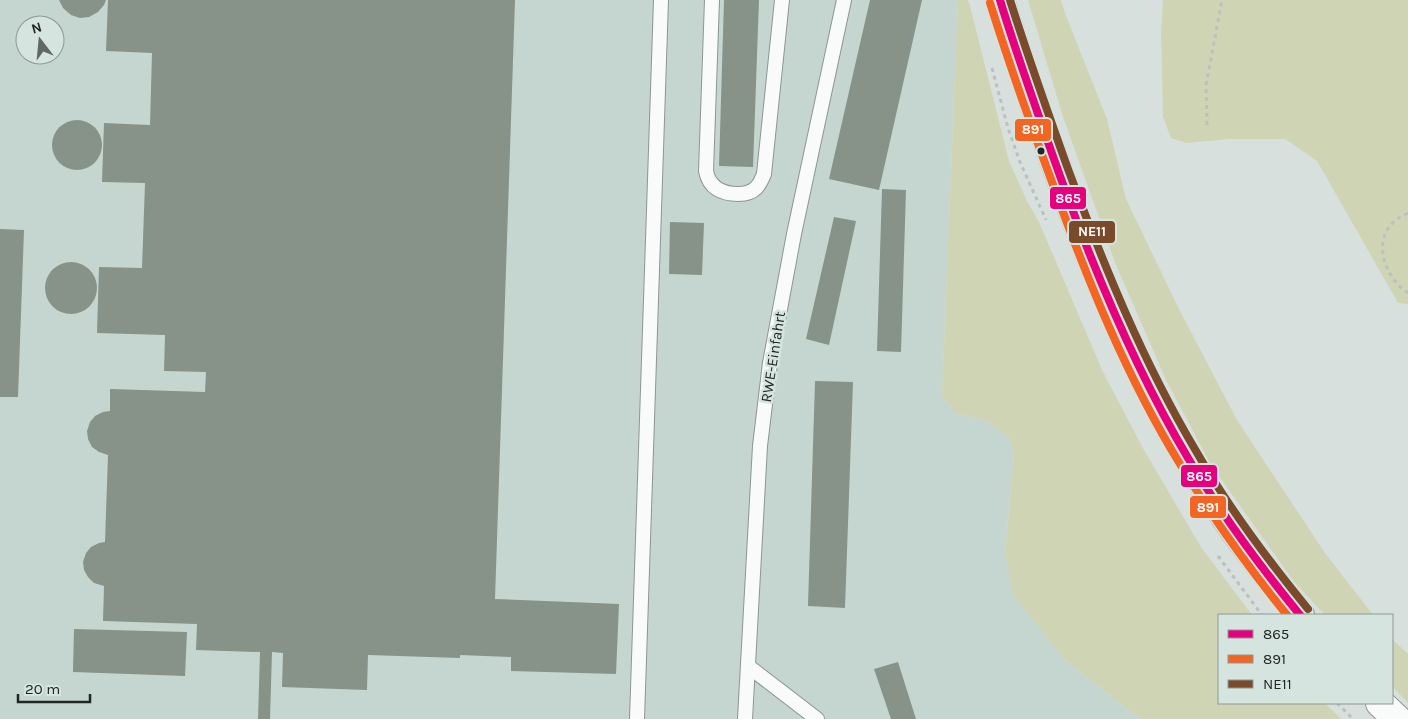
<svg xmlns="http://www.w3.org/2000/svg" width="1408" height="719" viewBox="0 0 1408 719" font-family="Karla,sans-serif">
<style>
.built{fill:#c5d6d0;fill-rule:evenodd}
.green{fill:#cfd5b4}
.building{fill:#879288}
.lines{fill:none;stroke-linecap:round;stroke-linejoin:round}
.lane-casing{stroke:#8e9593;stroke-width:16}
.secondary-casing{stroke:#8e9593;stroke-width:30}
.path{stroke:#bdc0c0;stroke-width:3;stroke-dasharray:4 4;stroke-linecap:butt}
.lane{stroke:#f9fafa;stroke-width:14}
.secondary{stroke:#f9fafa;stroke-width:28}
.bus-1-casing{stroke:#d5e4df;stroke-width:11}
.bus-2-casing{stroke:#d5e4df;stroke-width:11}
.bus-3-casing{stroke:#d5e4df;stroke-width:11}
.bus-1{stroke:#e5007d;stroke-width:8}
.bus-2{stroke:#f26522;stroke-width:8}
.bus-3{stroke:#7a4b2a;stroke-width:8}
.bus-dot{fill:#202624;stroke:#d5e4df;stroke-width:2}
.labels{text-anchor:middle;stroke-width:5;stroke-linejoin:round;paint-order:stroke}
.street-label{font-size:15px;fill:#202624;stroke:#d5e4df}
.line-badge{stroke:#d5e4df;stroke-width:2}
.badge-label{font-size:14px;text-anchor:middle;font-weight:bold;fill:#fff}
</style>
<rect width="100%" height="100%" fill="#d8e0de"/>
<path class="built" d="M 0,0 L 958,0 L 942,394 L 955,413 L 987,421 L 1009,437 L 1014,455 L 1005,554 L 1064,659 L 1140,719 L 0,719 ZM 25,25 L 55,25 L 55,55 L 25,55 Z"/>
<g class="green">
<polygon points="958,0 967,0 969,2 1009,161 1027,201 1039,222 1103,372 1144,450 1201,547 1252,615 1219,615 1219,703 1325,703 1341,719 1140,719 1064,659 1014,596 1005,554 1014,455 1009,437 987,421 955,413 942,394"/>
<polygon points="1028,0 1061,0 1065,13 1107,119 1126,199 1179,309 1237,420 1325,553 1373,615 1325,615 1295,583 1211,465 1166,380 1116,265 1063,117"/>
<polygon points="1163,0 1408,0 1408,304 1398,303 1317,161 1285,139 1229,139 1186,143 1171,138 1163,117 1161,32"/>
<polygon points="1392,639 1408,654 1408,703 1392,686"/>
</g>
<g class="building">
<polygon points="59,0 106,0 104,5 98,12 89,17 80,18 71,15 63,8"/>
<polygon points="108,0 515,0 495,599 619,604 616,674 511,671 511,657 460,655 460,658 368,655 367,690 282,687 283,653 272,652 270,719 258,719 260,652 196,650 197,624 103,621 104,586 94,583 88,577 84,570 83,562 86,553 91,547 99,543 105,542 108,455 99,452 92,447 88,439 87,431 90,422 95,416 103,412 110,411 110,389 205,392 206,372 164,371 165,335 97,333 99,267 142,268 145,183 102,182 104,123 150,125 152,53 106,51"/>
<polygon points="724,0 759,0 753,167 719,166"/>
<polygon points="870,0 922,0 879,190 829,179"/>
<circle cx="77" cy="145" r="25"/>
<polygon points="882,189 906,190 901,352 877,351"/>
<polygon points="834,217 856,221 829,345 806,339"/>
<polygon points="670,222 704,223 702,275 669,274"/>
<polygon points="0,229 24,230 18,397 0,397"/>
<circle cx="71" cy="288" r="26"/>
<polygon points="815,381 853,382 845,608 808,606"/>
<polygon points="74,629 187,632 185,676 73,672"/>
<polygon points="898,662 916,719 891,719 874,669"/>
</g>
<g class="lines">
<defs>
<g id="lane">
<path d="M 712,0 L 706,171 C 709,188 722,194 738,194 C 745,194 751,193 756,188 C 760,184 762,179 764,174 L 782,0"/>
<polyline points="748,666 817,719"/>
<polyline points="637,719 661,0"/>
<polyline points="745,719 760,446 770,363 794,234 844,0"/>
</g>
<g id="secondary">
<path d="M 1000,0 C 1017,56 1036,110 1056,165 C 1097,280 1145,394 1212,497 C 1238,538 1269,577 1300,615"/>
<polyline points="1380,703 1397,719"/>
</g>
</defs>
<use href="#lane" class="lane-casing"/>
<use href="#secondary" class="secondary-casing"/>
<g class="path">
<polyline points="992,68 1008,128 1020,162 1046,220"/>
<polyline points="1207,125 1206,85 1222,0"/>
<path d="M 1408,213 C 1399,217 1392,222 1387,230 C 1375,251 1389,281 1408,293"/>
<polyline points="1218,556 1262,615"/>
<polyline points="1337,703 1353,719"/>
</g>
<use href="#lane" class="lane"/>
<use href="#secondary" class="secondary"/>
<defs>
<path id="bus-1" d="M 1000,0 C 1018,59 1039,117 1060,176 C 1095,273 1135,369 1188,458 C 1221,514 1259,565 1300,615"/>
<path id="bus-2" d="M 990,3 C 1009,63 1030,123 1052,182 C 1087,279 1126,376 1180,464 C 1212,517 1248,567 1287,615"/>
<path id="bus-3" d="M 1010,0 C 1028,57 1048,113 1068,169 C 1104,266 1143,362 1196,451 C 1228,507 1267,559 1308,609"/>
</defs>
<use href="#bus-1" class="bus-1-casing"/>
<use href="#bus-2" class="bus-2-casing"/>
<use href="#bus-3" class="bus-3-casing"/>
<use href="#bus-1" class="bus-1"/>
<use href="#bus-2" class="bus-2"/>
<use href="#bus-3" class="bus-3"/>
</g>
<circle class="bus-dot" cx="1041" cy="151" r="4.5"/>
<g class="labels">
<g class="street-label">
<text transform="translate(773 357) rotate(-81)" y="5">RWE-Einfahrt</text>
</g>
</g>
<g class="line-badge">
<rect x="1014" y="118" width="38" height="24" rx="5" fill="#f26522"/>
<rect x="1049" y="186" width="38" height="24" rx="5" fill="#e5007d"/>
<rect x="1068" y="220" width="48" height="24" rx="5" fill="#7a4b2a"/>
<rect x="1180" y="464" width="38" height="24" rx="5" fill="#e5007d"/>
<rect x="1189" y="495" width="38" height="24" rx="5" fill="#f26522"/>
</g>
<g class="badge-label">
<text x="1033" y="134">891</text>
<text x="1068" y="203">865</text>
<text x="1092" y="236">NE11</text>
<text x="1199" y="481">865</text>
<text x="1208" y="512">891</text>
</g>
<rect x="1218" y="614" width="175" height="90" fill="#d5e4df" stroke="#8d9894"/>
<rect x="1228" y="630" width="25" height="8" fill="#e5007d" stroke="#8d9894"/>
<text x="1263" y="639" font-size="15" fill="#202624">865</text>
<rect x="1228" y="655" width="25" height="8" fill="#f26522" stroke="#8d9894"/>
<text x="1263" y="664" font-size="15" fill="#202624">891</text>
<rect x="1228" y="680" width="25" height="8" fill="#7a4b2a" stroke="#8d9894"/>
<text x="1263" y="689" font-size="15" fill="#202624">NE11</text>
<g transform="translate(40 40) rotate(344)"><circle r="24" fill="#d5e4df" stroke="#8d9894"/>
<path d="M0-4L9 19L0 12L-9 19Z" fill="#606765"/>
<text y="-8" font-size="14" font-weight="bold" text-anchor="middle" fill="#202624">N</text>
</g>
<path d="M18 694v8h72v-8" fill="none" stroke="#202624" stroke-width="2.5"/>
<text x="25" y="694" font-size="15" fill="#202624" stroke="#d5e4df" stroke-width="4" paint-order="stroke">20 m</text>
</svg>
